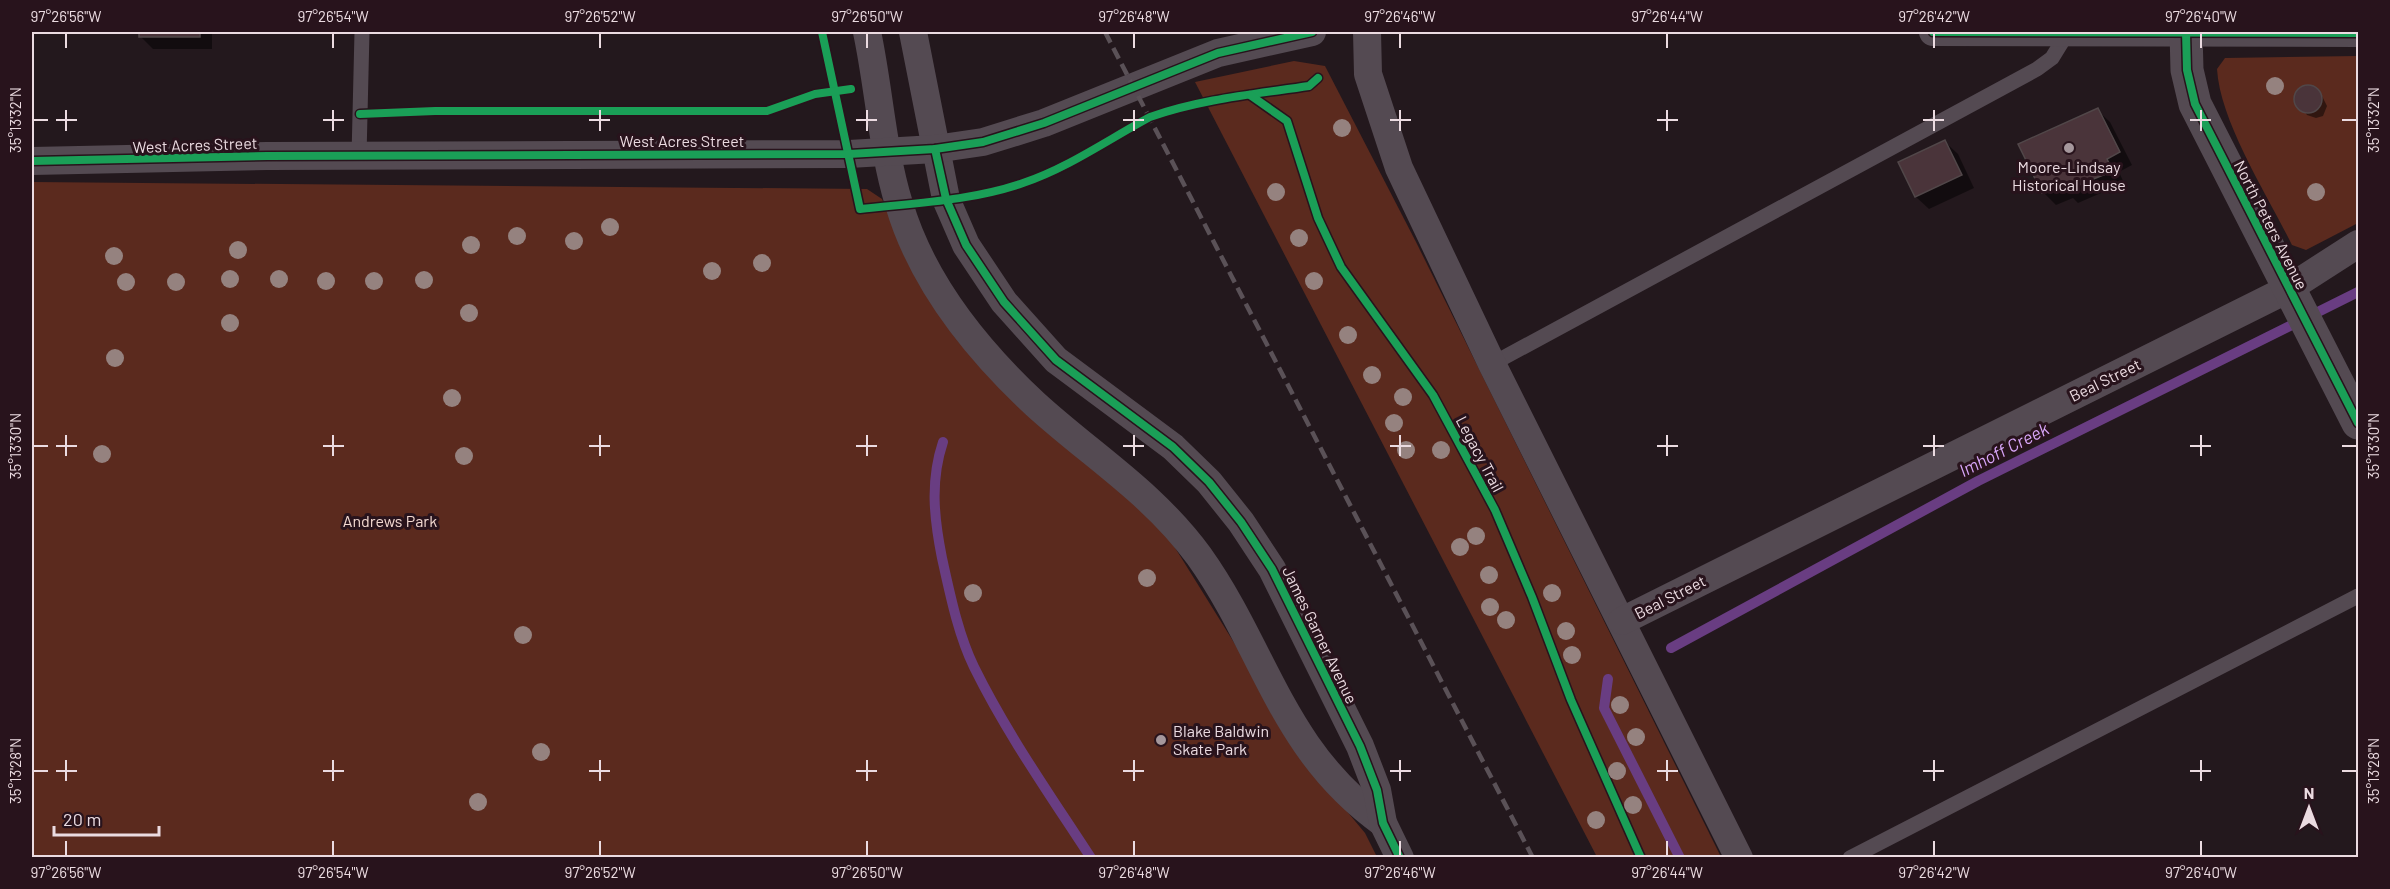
<svg xmlns="http://www.w3.org/2000/svg" width="2390" height="889" viewBox="0 0 2390 889" font-family="Barlow,sans-serif">
<style>
.park{fill:#5b2a1e}
.shadow{fill:#0007}
.lines{fill:none;stroke-linecap:round;stroke-linejoin:round}
.stream{stroke:#693d82;stroke-width:10}
.building{fill:#4a343a;stroke:#514749;stroke-width:1.5}
.service{stroke:#544a52;stroke-width:15}
.minor{stroke:#544a52;stroke-width:28}
.tertiary{stroke:#544a52;stroke-width:33}
.rail{stroke:#5a5157;stroke-width:4.5;stroke-dasharray:12 6;stroke-linecap:butt}
.cycleway-casing{stroke:#28131c;stroke-width:11}
.cycleway{stroke:#1a9f57;stroke-width:8}
.tree{fill:#95827f}
.ticks{fill:none;stroke:#ebdbe1;stroke-width:2}
.poi-dot{fill:#a5979c;stroke:#28131c;stroke-width:2}
.labels{text-anchor:middle;stroke-width:6;stroke-linejoin:round;paint-order:stroke}
.street-label{font-size:16px;fill:#ebdbe1;stroke:#28131c}
.poi-label{font-size:16px;fill:#ebdbe1;stroke:#28131c}
.park-label{font-size:16px;fill:#f2d8d0;stroke:#28131c}
.water-label{font-size:18px;font-style:italic;fill:#d8a6f9;stroke:#28131c}
.neatline{fill:none;stroke:#ebdbe1;stroke-width:2}
.ticks-label{font-size:15px;text-anchor:middle;fill:#ebdbe1}
</style>
<rect width="100%" height="100%" fill="#23181d"/>
<g class="park">
<path d="M 2358,56 L 2358,223 L 2306,250 L 2292,245 C 2268,196 2220,122 2217,69 L 2225,58 Z"/>
<polygon points="1294,61 1325,66 1416,242 1721,857 1597,857 1195,82"/>
<polygon points="32,182 867,189 882,199 904,249 1164,530 1315,773 1365,833 1377,857 32,858"/>
</g>
<g class="shadow">
<polygon points="140,32 212,32 212,49 153,49 140,36"/>
<polygon points="2309,87 2322,96 2327,106 2323,116 2316,118 2307,115 2296,99 2298,92"/>
<polygon points="2097,110 2110,122 2132,165 2119,172 2124,183 2078,203 2073,198 2056,205 2043,192"/>
<polygon points="1945,142 1958,154 1974,188 1929,209 1916,197 1900,163"/>
</g>
<g class="lines">
<g class="stream">
<path d="M 943,442 C 930,481 934,518 942,558 C 950,594 958,634 974,667 C 1007,734 1050,795 1091,858"/>
<polyline points="1671,648 1978,481 2358,292"/>
<polyline points="1608,679 1604,708 1680,858"/>
</g>
</g>
<g class="building">
<rect x="139" y="32" width="61" height="5"/>
<circle cx="2308" cy="99" r="14"/>
<polygon points="2098,108 2120,152 2107,159 2113,171 2064,191 2060,186 2042,193 2018,144"/>
<polygon points="1945,140 1962,175 1915,197 1898,162"/>
</g>
<g class="lines">
<g class="service">
<polyline points="359,156 362,32"/>
<polyline points="1492,364 2037,69 2052,58 2068,32"/>
<polyline points="1850,858 2358,596"/>
</g>
<g class="minor">
<path d="M 867,32 C 879,88 882,149 899,204 C 922,282 977,350 1035,404 C 1092,456 1152,492 1199,556 C 1266,650 1281,750 1383,823"/>
<polyline points="913,32 946,199 966,245 1004,302 1056,360 1173,447 1209,482 1241,522 1272,569 1360,746 1377,790 1383,823 1400,858"/>
<polyline points="1367,32 1368,74 1399,168 1492,364 1739,858"/>
<polyline points="1933,32 2358,33"/>
<polyline points="32,161 267,156 849,154 935,149 983,142 1044,123 1218,53 1312,32"/>
<polyline points="1622,621 2288,289 2358,244"/>
</g>
<polyline class="tertiary" points="2186,32 2187,70 2195,104 2358,423"/>
<polyline class="rail" points="1105,32 1533,858"/>
<defs>
<g id="cycleway">
<path d="M 822,32 L 860,209 C 914,203 971,201 1023,183 C 1068,168 1109,139 1150,117 C 1201,99 1256,94 1309,86 L 1318,78"/>
<polyline points="1933,32 2358,33"/>
<polyline points="2186,32 2187,70 2195,104 2358,423"/>
<polyline points="1250,95 1287,121 1318,218 1341,267 1433,395 1495,510 1532,597 1571,700 1641,858"/>
<polyline points="360,114 435,111 767,111 815,94 851,89"/>
<polyline points="935,149 946,199 966,245 1004,302 1056,360 1173,447 1209,482 1241,522 1272,569 1360,746 1377,790 1383,823 1400,858"/>
<polyline points="32,161 267,156 849,154 935,149 983,142 1044,123 1218,53 1312,32"/>
</g>
</defs>
<use href="#cycleway" class="cycleway-casing"/>
<use href="#cycleway" class="cycleway"/>
</g>
<g class="tree">
<circle cx="2275" cy="86" r="9"/>
<circle cx="1342" cy="128" r="9"/>
<circle cx="1276" cy="192" r="9"/>
<circle cx="2316" cy="192" r="9"/>
<circle cx="610" cy="227" r="9"/>
<circle cx="517" cy="236" r="9"/>
<circle cx="1299" cy="238" r="9"/>
<circle cx="574" cy="241" r="9"/>
<circle cx="471" cy="245" r="9"/>
<circle cx="238" cy="250" r="9"/>
<circle cx="114" cy="256" r="9"/>
<circle cx="762" cy="263" r="9"/>
<circle cx="712" cy="271" r="9"/>
<circle cx="230" cy="279" r="9"/>
<circle cx="279" cy="279" r="9"/>
<circle cx="424" cy="280" r="9"/>
<circle cx="326" cy="281" r="9"/>
<circle cx="374" cy="281" r="9"/>
<circle cx="1314" cy="281" r="9"/>
<circle cx="126" cy="282" r="9"/>
<circle cx="176" cy="282" r="9"/>
<circle cx="469" cy="313" r="9"/>
<circle cx="230" cy="323" r="9"/>
<circle cx="1348" cy="335" r="9"/>
<circle cx="115" cy="358" r="9"/>
<circle cx="1372" cy="375" r="9"/>
<circle cx="1403" cy="397" r="9"/>
<circle cx="452" cy="398" r="9"/>
<circle cx="1394" cy="423" r="9"/>
<circle cx="1406" cy="450" r="9"/>
<circle cx="1441" cy="450" r="9"/>
<circle cx="102" cy="454" r="9"/>
<circle cx="464" cy="456" r="9"/>
<circle cx="1476" cy="536" r="9"/>
<circle cx="1460" cy="547" r="9"/>
<circle cx="1489" cy="575" r="9"/>
<circle cx="1147" cy="578" r="9"/>
<circle cx="973" cy="593" r="9"/>
<circle cx="1552" cy="593" r="9"/>
<circle cx="1490" cy="607" r="9"/>
<circle cx="1506" cy="620" r="9"/>
<circle cx="1566" cy="631" r="9"/>
<circle cx="523" cy="635" r="9"/>
<circle cx="1572" cy="655" r="9"/>
<circle cx="1620" cy="705" r="9"/>
<circle cx="1636" cy="737" r="9"/>
<circle cx="541" cy="752" r="9"/>
<circle cx="1617" cy="771" r="9"/>
<circle cx="478" cy="802" r="9"/>
<circle cx="1633" cy="805" r="9"/>
<circle cx="1596" cy="820" r="9"/>
</g>
<path class="ticks" d="M 66,33 L 66,48M 333,33 L 333,48M 600,33 L 600,48M 867,33 L 867,48M 1134,33 L 1134,48M 1400,33 L 1400,48M 1667,33 L 1667,48M 1934,33 L 1934,48M 2201,33 L 2201,48M 66,110 L 66,131M 333,110 L 333,131M 600,110 L 600,131M 867,110 L 867,131M 1134,110 L 1134,131M 1400,110 L 1400,131M 1667,110 L 1667,131M 1934,110 L 1934,131M 2201,110 L 2201,131M 33,120 L 48,120M 56,120 L 77,120M 323,120 L 344,120M 589,120 L 610,120M 856,120 L 877,120M 1123,120 L 1144,120M 1390,120 L 1411,120M 1657,120 L 1678,120M 1923,120 L 1944,120M 2190,120 L 2211,120M 2342,120 L 2357,120M 66,435 L 66,456M 333,435 L 333,456M 600,435 L 600,456M 867,435 L 867,456M 1134,435 L 1134,456M 1400,435 L 1400,456M 1667,435 L 1667,456M 1934,435 L 1934,456M 2201,435 L 2201,456M 33,446 L 48,446M 56,446 L 77,446M 323,446 L 344,446M 589,446 L 610,446M 856,446 L 877,446M 1123,446 L 1144,446M 1390,446 L 1411,446M 1657,446 L 1678,446M 1923,446 L 1944,446M 2190,446 L 2211,446M 2342,446 L 2357,446M 66,760 L 66,781M 333,760 L 333,781M 600,760 L 600,781M 867,760 L 867,781M 1134,760 L 1134,781M 1400,760 L 1400,781M 1667,760 L 1667,781M 1934,760 L 1934,781M 2201,760 L 2201,781M 33,771 L 48,771M 56,771 L 77,771M 323,771 L 344,771M 589,771 L 610,771M 856,771 L 877,771M 1123,771 L 1144,771M 1390,771 L 1411,771M 1657,771 L 1678,771M 1923,771 L 1944,771M 2190,771 L 2211,771M 2342,771 L 2357,771M 66,841 L 66,856M 333,841 L 333,856M 600,841 L 600,856M 867,841 L 867,856M 1134,841 L 1134,856M 1400,841 L 1400,856M 1667,841 L 1667,856M 1934,841 L 1934,856M 2201,841 L 2201,856"/>
<g class="poi-dot">
<circle cx="2069" cy="148" r="6"/>
<circle cx="1161" cy="740" r="6"/>
</g>
<g class="labels">
<g class="street-label">
<text x="682" y="147">West Acres Street</text>
<text transform="translate(195 145) rotate(-2)" y="6">West Acres Street</text>
<text transform="translate(2271 225) rotate(63)" y="6">North Peters Avenue</text>
<text transform="translate(2105 380) rotate(-26)" y="6">Beal Street</text>
<text transform="translate(1480 454) rotate(62)" y="6">Legacy Trail</text>
<text transform="translate(1670 597) rotate(-27)" y="6">Beal Street</text>
<text transform="translate(1320 635) rotate(64)" y="6">James Garner Avenue</text>
</g>
<g class="poi-label">
<text x="2069" y="173">Moore-Lindsay<tspan x="2069" dy="18">Historical House</tspan></text>
<text x="1173" y="737" text-anchor="start">Blake Baldwin<tspan x="1173" dy="18">Skate Park</tspan></text>
</g>
<g class="park-label">
<text x="390" y="527">Andrews Park</text>
</g>
<g class="water-label">
<text transform="translate(2004 450) rotate(-27)" y="6">Imhoff Creek</text>
</g>
</g>
<rect width="2390" height="889" fill="none" stroke="#28131c" stroke-width="66"/>
<g transform="translate(2309 808)" stroke="#28131c" stroke-width="4.5" paint-order="stroke">
<path d="M0-4.5L10 22L0 15L-10 22Z" fill="#ebdbe1"/>
<text y="-9" font-size="16" font-weight="bold" text-anchor="middle" fill="#ebdbe1">N</text>
</g>
<path d="M54 826v9h105v-9" fill="none" stroke="#ebdbe1" stroke-width="3"/>
<text x="63" y="826" font-size="18" fill="#ebdbe1" stroke="#28131c" stroke-width="4.5" paint-order="stroke">20 m</text>
<rect x="33" y="33" width="2324" height="823" class="neatline"/>
<g class="ticks-label">
<text x="66" y="22">97°26'56"W</text>
<text x="333" y="22">97°26'54"W</text>
<text x="600" y="22">97°26'52"W</text>
<text x="867" y="22">97°26'50"W</text>
<text x="1134" y="22">97°26'48"W</text>
<text x="1400" y="22">97°26'46"W</text>
<text x="1667" y="22">97°26'44"W</text>
<text x="1934" y="22">97°26'42"W</text>
<text x="2201" y="22">97°26'40"W</text>
<text transform="translate(16 120) rotate(-90)" y="5">35°13'32"N</text>
<text transform="translate(2374 120) rotate(-90)" y="5">35°13'32"N</text>
<text transform="translate(16 446) rotate(-90)" y="5">35°13'30"N</text>
<text transform="translate(2374 446) rotate(-90)" y="5">35°13'30"N</text>
<text transform="translate(16 771) rotate(-90)" y="5">35°13'28"N</text>
<text transform="translate(2374 771) rotate(-90)" y="5">35°13'28"N</text>
<text x="66" y="878">97°26'56"W</text>
<text x="333" y="878">97°26'54"W</text>
<text x="600" y="878">97°26'52"W</text>
<text x="867" y="878">97°26'50"W</text>
<text x="1134" y="878">97°26'48"W</text>
<text x="1400" y="878">97°26'46"W</text>
<text x="1667" y="878">97°26'44"W</text>
<text x="1934" y="878">97°26'42"W</text>
<text x="2201" y="878">97°26'40"W</text>
</g>
</svg>
